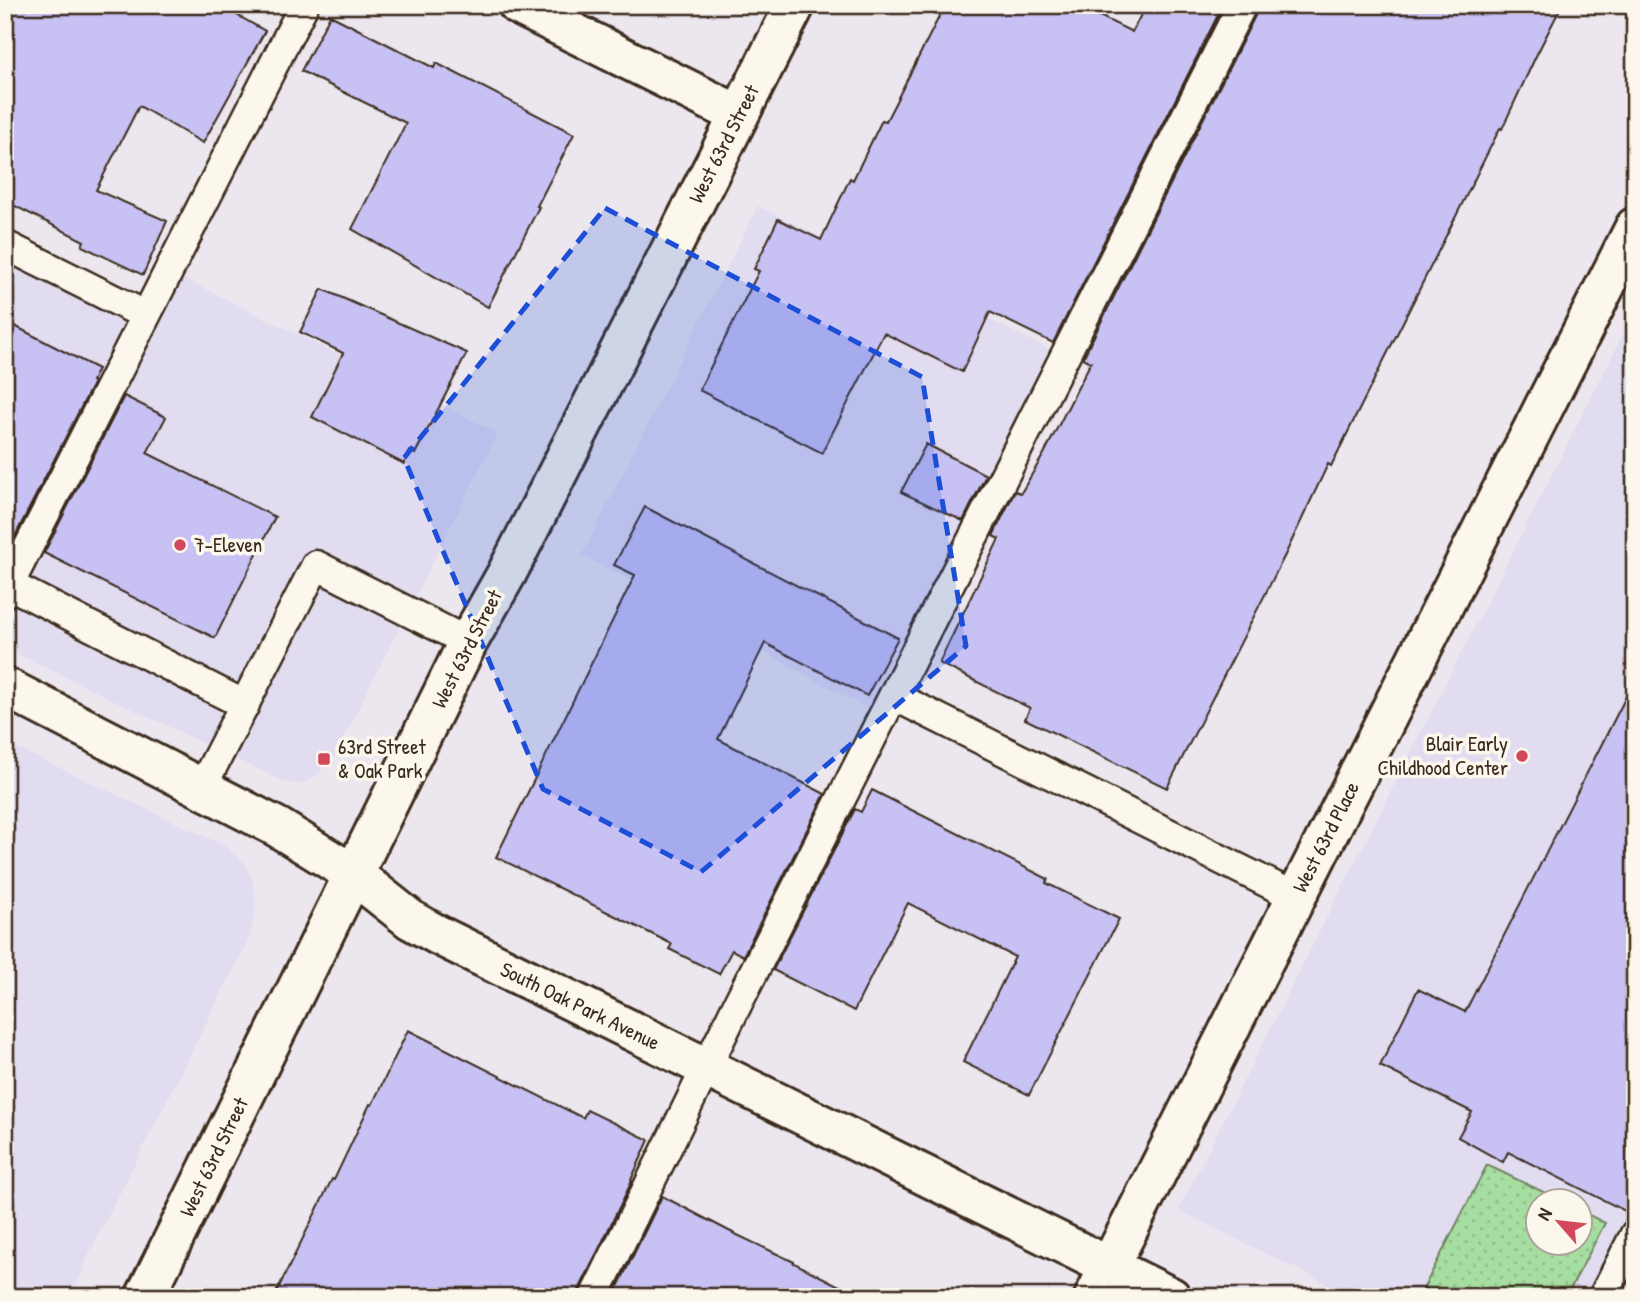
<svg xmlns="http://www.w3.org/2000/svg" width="1640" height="1302" viewBox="0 0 1640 1302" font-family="'Patrick Hand',sans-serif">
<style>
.built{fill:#e1dcf0;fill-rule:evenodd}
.park{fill:url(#park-dots);stroke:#708460;stroke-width:2}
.building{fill:#c8c2f4;stroke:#3b2a1e;stroke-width:2}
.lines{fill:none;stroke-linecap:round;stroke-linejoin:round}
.lane-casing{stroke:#3b2a1e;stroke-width:33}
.street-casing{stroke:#3b2a1e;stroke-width:44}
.secondary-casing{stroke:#3b2a1e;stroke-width:44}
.lane{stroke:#fbf7ec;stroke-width:28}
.street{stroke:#fbf7ec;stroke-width:38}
.secondary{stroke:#fbf7ec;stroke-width:38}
.marked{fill:#1d4ed8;fill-opacity:0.2;stroke:#1d4ed8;stroke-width:5;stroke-dasharray:14 9;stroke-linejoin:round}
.poi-dot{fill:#d1495b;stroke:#fbf7ec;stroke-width:2.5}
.labels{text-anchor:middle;stroke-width:7;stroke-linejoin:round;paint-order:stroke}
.street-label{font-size:21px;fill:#3b2a1e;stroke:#fbf7ec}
.poi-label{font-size:21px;fill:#3b2a1e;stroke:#fbf7ec;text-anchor:start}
</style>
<defs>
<pattern id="park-dots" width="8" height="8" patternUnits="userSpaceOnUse" patternTransform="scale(1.75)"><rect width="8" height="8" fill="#a6dda1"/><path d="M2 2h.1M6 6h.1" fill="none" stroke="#90be8a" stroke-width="1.8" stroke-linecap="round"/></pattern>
</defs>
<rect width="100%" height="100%" fill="#ece7ee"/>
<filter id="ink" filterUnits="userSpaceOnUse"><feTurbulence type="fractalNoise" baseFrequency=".0143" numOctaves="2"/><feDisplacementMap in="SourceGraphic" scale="14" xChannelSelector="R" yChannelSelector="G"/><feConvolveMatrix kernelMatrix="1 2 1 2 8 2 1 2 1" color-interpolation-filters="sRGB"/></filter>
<g filter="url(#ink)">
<g class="built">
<polygon points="758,206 1057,353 875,712 582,555"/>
<polygon points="5,250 150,322 175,274 498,433 335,755 315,777 301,784 284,782 5,648"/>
<path d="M 1635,311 L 1635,1201 L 1587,1297 L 1353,1297 L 1178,1210 ZM 1538,1200 L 1580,1200 L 1580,1242 L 1538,1242 Z"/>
<polygon points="5,742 225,846 244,862 253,882 256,905 250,937 91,1250 72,1297 5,1297"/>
</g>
<polygon class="park" points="1487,1165 1560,1200 1538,1200 1538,1242 1580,1242 1581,1211 1605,1223 1566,1297 1419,1297"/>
<g class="building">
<polygon points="5,5 219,5 265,31 203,143 139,106 96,190 167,221 143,275 82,246 84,241 5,201"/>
<polygon points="945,5 1077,5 1132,32 1146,5 1223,5 1053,343 990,312 962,372 884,333 822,453 699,390 759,271 754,269 778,219 821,240 850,178 853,180 882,120 886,121"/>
<polygon points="1258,5 1562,5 1536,56 1502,129 1500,128 1331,466 1328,464 1286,553 1167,788 1025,719 1030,708 939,663 999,539 993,536 1015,491 1021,493 1045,452 1091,362 1083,358 1257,12"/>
<polygon points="330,15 434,68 436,63 574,134 537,206 539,207 488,307 352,229 406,123 301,71"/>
<polygon points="322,289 467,353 415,454 410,451 404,464 312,417 343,353 300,332"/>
<polygon points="5,321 98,369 92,381 94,382 14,538 5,533"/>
<polygon points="124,396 166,417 147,453 275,517 215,638 44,553"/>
<polygon points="926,444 986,475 963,521 901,492"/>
<polygon points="645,507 898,638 867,696 765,643 718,739 825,794 743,956 732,950 719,974 669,949 672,944 496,857 635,575 614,565"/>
<polygon points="1635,679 1635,1216 1508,1152 1503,1162 1458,1137 1472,1112 1380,1066 1418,989 1465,1012"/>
<polygon points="872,790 1048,879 1046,883 1119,919 1029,1095 963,1062 1015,957 908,903 854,1011 773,970 855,809 861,812"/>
<polygon points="408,1030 583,1118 587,1110 649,1140 631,1180 632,1181 579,1290 578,1297 274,1297 332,1179 334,1180 370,1104 372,1105"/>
<polygon points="662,1196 729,1231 794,1262 794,1263 861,1297 613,1297"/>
</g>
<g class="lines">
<defs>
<g id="lane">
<polyline points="5,245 145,315"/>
<polyline points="10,585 245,705"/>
<polyline points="5,593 304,5"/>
<polyline points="894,696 1296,897"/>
<polyline points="202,787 316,565 468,642"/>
<polyline points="594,1297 737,1005 1242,5"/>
<polyline points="1603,1297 1635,1234"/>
</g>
<g id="street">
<polyline points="518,5 739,115"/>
<polyline points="5,687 277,827 353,874 411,920 438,935 1171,1297"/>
<polyline points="1094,1297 1635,227"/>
</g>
<polyline id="secondary" points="145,1297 468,642 507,573 795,5"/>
</defs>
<use href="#lane" class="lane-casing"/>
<use href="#street" class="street-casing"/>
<use href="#secondary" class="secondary-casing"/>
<use href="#lane" class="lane"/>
<use href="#street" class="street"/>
<use href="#secondary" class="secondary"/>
</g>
</g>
<path class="marked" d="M 605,208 L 922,377 L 966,646 L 701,872 L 543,789 L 404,458 Z"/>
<g class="poi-dot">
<circle cx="180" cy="545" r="7"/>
<circle cx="1522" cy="756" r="7"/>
<rect x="317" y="752" width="14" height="14" rx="3.5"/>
</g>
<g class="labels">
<g class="street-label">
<text transform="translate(724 144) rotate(-63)" y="7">West 63rd Street</text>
<text transform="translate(467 649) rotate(-63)" y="7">West 63rd Street</text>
<text transform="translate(1326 837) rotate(-63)" y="7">West 63rd Place</text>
<text transform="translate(580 1006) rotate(26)" y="7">South Oak Park Avenue</text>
<text transform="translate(214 1157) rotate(-64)" y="7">West 63rd Street</text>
</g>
<g class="poi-label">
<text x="194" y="552">7-Eleven</text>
<text x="1508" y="751" text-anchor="end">Blair Early<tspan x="1508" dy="24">Childhood Center</tspan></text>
<text x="338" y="754">63rd Street<tspan x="338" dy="24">&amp; Oak Park</tspan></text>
</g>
</g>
<rect width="1640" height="1302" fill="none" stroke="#fbf7ec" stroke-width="28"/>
<rect x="14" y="14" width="1612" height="1274" fill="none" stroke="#3b2a1e" stroke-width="2.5" filter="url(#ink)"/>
<g transform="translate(1559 1222) rotate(298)"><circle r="33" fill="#fbf7ec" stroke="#aea59a" stroke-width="2"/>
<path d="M0-5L12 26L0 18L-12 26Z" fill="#d1495b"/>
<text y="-10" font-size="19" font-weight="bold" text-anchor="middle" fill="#3b2a1e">N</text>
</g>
</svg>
